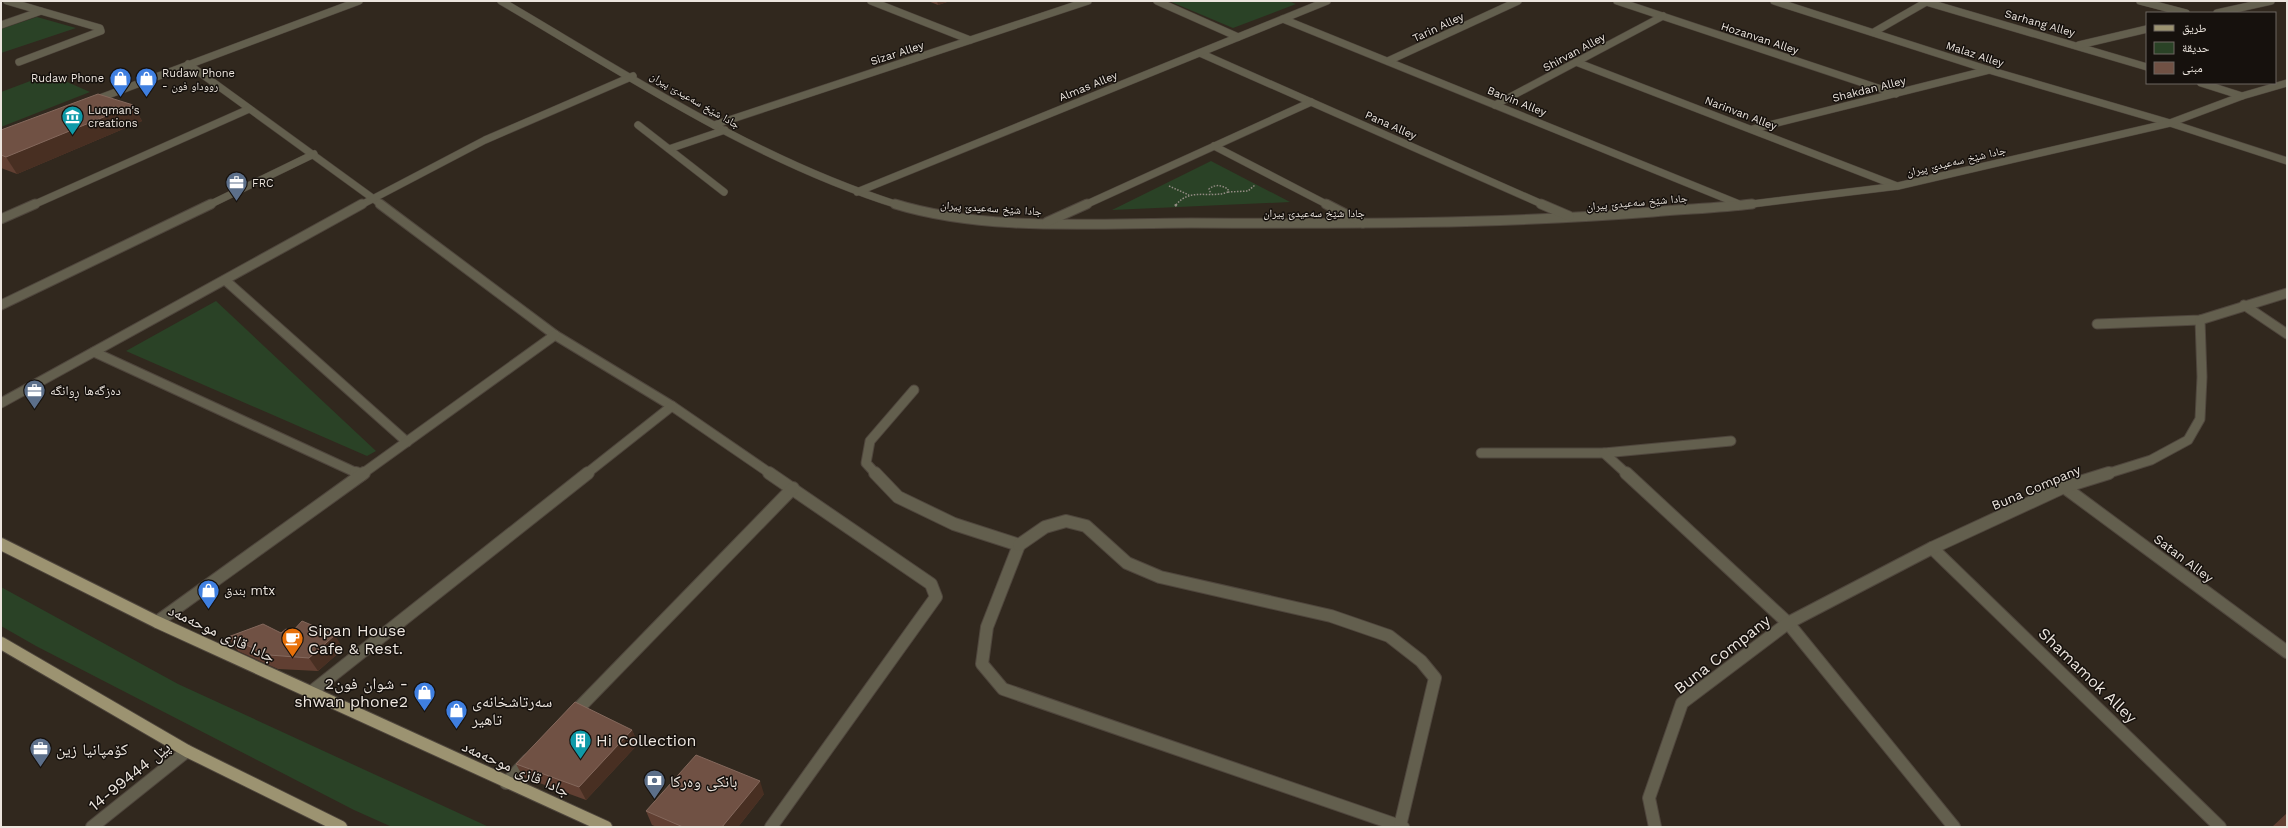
<svg xmlns="http://www.w3.org/2000/svg" width="2288" height="828" viewBox="0 0 2288 828" font-family="'Work Sans','Noto Naskh Arabic',sans-serif">
<style>
.green{fill:#2a4226}
.lines{fill:none;stroke-linecap:round;stroke-linejoin:round}
.minor-far2-casing{stroke:#4f463d;stroke-width:8}
.minor-far1-casing{stroke:#4f463d;stroke-width:11}
.minor-casing{stroke:#4f463d;stroke-width:14}
.major-casing{stroke:#4f463d;stroke-width:14}
.path-far1{stroke:#938b83;stroke-width:1.5;stroke-dasharray:1.5 1.5;stroke-linecap:butt}
.path{stroke:#938b83;stroke-width:2.5;stroke-dasharray:2 2;stroke-linecap:butt}
.minor-far2{stroke:#635f4e;stroke-width:7}
.minor-far1{stroke:#635f4e;stroke-width:9}
.minor{stroke:#635f4e;stroke-width:12}
.major{stroke:#9c9371;stroke-width:12}
.wall{fill:#613f32}
.shaded-wall{fill:#482f22}
.building{fill:#705144;stroke:#84685c}
.labels{text-anchor:middle;stroke-width:3;stroke-linejoin:round;paint-order:stroke}
.far-street-label{font-size:11px;fill:#ece5de;stroke:#16110d}
.far-poi-label{font-size:11px;fill:#ece5de;stroke:#16110d;text-anchor:start}
.poi-label{font-size:13px;fill:#ece5de;stroke:#16110d;text-anchor:start}
.street-label{font-size:13px;fill:#ece5de;stroke:#16110d}
.near-poi-label{font-size:16px;fill:#ece5de;stroke:#16110d;text-anchor:start}
.near-street-label{font-size:16px;fill:#ece5de;stroke:#16110d}
</style>
<rect width="100%" height="100%" fill="#31281e"/>
<g class="green">
<polygon points="1169,1 1288,1 1296,4 1233,28"/>
<polygon points="37,17 76,28 1,53 1,29"/>
<polygon points="49,74 90,92 1,127 1,92"/>
<polygon points="1211,161 1290,202 1112,210"/>
<polygon points="216,301 376,451 367,456 126,351"/>
<polygon points="1,587 178,684 489,827 392,827 354,810 36,646 1,626"/>
</g>
<g class="lines">
<defs>
<g id="minor-far2">
<path d="M 501,1 C 629,76 755,160 898,205"/>
<polyline points="871,1 970,40"/>
<polyline points="1157,1 1238,37"/>
<polyline points="1617,1 1896,94"/>
<polyline points="1774,1 1989,70 2170,123 2287,161"/>
<polyline points="2140,1 2186,13"/>
<polyline points="1926,2 2147,67"/>
<polyline points="2217,13 2271,1"/>
<polyline points="1283,19 1739,204"/>
<polyline points="1,25 41,11 7,1"/>
<polyline points="1874,32 1928,1"/>
<polyline points="2079,45 2147,29"/>
<polyline points="1200,53 1544,205"/>
<polyline points="1388,61 1518,1"/>
<polyline points="19,62 101,31 100,28 41,11"/>
<polyline points="1576,62 1897,186"/>
<polyline points="188,64 382,205"/>
<polyline points="2201,83 2242,96"/>
<polyline points="92,101 359,1"/>
<polyline points="1495,105 1663,16"/>
<polyline points="638,125 724,192"/>
<polyline points="714,125 1088,1"/>
<polyline points="1753,129 1989,70"/>
<polyline points="1214,146 1328,205"/>
<polyline points="669,149 725,130"/>
<polyline points="857,192 1327,1"/>
<polyline points="33,205 249,109"/>
<polyline points="209,205 314,154"/>
<polyline points="361,205 485,140 633,76"/>
<polyline points="1085,205 1311,102"/>
<polyline points="1744,205 1898,186 2170,123 2242,96 2287,83"/>
</g>
<g id="minor-far1">
<polyline points="380,204 555,335 672,406 771,474"/>
<path d="M 895,204 C 986,232 1096,223 1191,223 C 1345,224 1499,224 1653,212 C 1686,209 1719,208 1752,204"/>
<polyline points="1326,204 1363,223"/>
<polyline points="1541,204 1569,216"/>
<polyline points="1,219 35,204"/>
<polyline points="1047,222 1087,204"/>
<polyline points="225,280 407,442"/>
<polyline points="1,305 211,204"/>
<polyline points="2244,305 2287,334"/>
<polyline points="2097,324 2200,320 2287,293"/>
<polyline points="94,352 359,474"/>
<polyline points="1,403 362,204"/>
<polyline points="1481,453 1604,453 1731,441"/>
<polyline points="1604,453 1627,474"/>
<polyline points="362,474 555,335"/>
<polyline points="586,474 672,406"/>
<polyline points="876,474 866,463 870,441 914,390"/>
<polyline points="2106,474 2151,460 2188,440 2200,419 2202,377 2200,320"/>
</g>
<g id="minor">
<polyline points="356,473 361,475"/>
<polyline points="769,473 931,584 936,597 771,827"/>
<polyline points="875,473 898,497 954,524 1019,545 987,627 982,664 1003,689 1403,827"/>
<polyline points="1626,473 1788,623 1954,827"/>
<polyline points="2064,487 2287,652"/>
<polyline points="1019,545 1045,527 1066,521 1086,526 1127,563 1160,577 1331,616 1389,636 1421,661 1435,678 1400,826"/>
<polyline points="1932,548 2220,827"/>
<polyline points="157,622 364,473"/>
<polyline points="310,693 588,473"/>
<polyline points="573,714 793,488"/>
<polyline points="506,783 528,760"/>
<polyline points="92,827 187,751"/>
<polyline points="1655,827 1649,798 1682,703 1788,623 1932,548 2064,487 2109,473"/>
</g>
<g id="major">
<polyline points="1,544 157,622 606,827"/>
<polyline points="1,643 187,751 341,827"/>
</g>
</defs>
<use href="#minor-far2" class="minor-far2-casing"/>
<use href="#minor-far1" class="minor-far1-casing"/>
<use href="#minor" class="minor-casing"/>
<use href="#major" class="major-casing"/>
<g class="path-far1">
<polyline points="1169,186 1189,195"/>
<polyline points="1228,192 1248,191 1255,185"/>
<path d="M 1176,205 C 1190,187 1210,199 1228,192 L 1228,189 C 1221,185 1215,184 1209,189 L 1211,194"/>
</g>
<polyline class="path" points="1175,206 1177,204"/>
<use href="#minor-far2" class="minor-far2"/>
<use href="#minor-far1" class="minor-far1"/>
<use href="#minor" class="minor"/>
<use href="#major" class="major"/>
</g>
<g class="wall">
<polygon points="928,1 950,1 938,5"/>
<polygon points="133,105 142,121 17,174 1,168 1,130"/>
<polygon points="292,632 343,649 318,671 278,669 238,651 228,637"/>
<polygon points="632,730 638,744 586,800 523,777 516,764"/>
<polygon points="764,794 738,827 657,827 652,825 646,811"/>
<polygon points="2287,813 2287,827 2272,827"/>
</g>
<g class="shaded-wall">
<polygon points="937,1 950,1 938,5"/>
<polygon points="133,105 142,121 17,174 6,157"/>
<polygon points="335,635 343,649 318,671 309,658"/>
<polygon points="632,730 638,744 586,800 579,787"/>
<polygon points="760,781 764,794 738,827 722,827"/>
</g>
<g class="building">
<polygon points="98,94 133,105 6,157 1,155 1,130"/>
<polygon points="302,621 335,635 309,658 269,655 228,637 263,624 281,633 286,629 292,632"/>
<polygon points="575,702 632,730 579,787 516,764"/>
<polygon points="696,755 760,781 722,827 683,827 646,811"/>
</g>
<defs>
<symbol id="shop-pin" viewBox="-11 -11 22 30"><path d="M0 17L-7.5 6A9.5 9.5 0 1 1 7.5 6Z" fill="#3f7fe0" stroke="#16110d"/><path d="M-5-2.5h2.3a2.7 3.5 0 0 1 5.4 0H5L5.5 6h-11ZM-1.5-2.5h3a1.5 2.3 0 0 0-3 0Z" fill="#fff"/></symbol>
<symbol id="museum-pin" viewBox="-11 -11 22 30"><path d="M0 17L-7.5 6A9.5 9.5 0 1 1 7.5 6Z" fill="#0f9aa8" stroke="#16110d"/><path d="M0-6L6-3V-2H-6V-3ZM-5-1h2V3h-2ZM-1-1h2V3h-2ZM3-1h2V3H3ZM-6 4H6V6H-6Z" fill="#fff"/></symbol>
<symbol id="office-pin" viewBox="-11 -11 22 30"><path d="M0 17L-7.5 6A9.5 9.5 0 1 1 7.5 6Z" fill="#5c6f8a" stroke="#16110d"/><path d="M-6-3h4V-5.5h4V-3h4V5H-6ZM-1-4.5V-3h2v-1.5ZM-6 0V1H6V0Z" fill="#fff"/></symbol>
<symbol id="cafe-pin" viewBox="-11 -11 22 30"><path d="M0 17L-7.5 6A9.5 9.5 0 1 1 7.5 6Z" fill="#e8710a" stroke="#16110d"/><path d="M-5.5-4.5H6V0H3Q3 3.5 0 3.5H-2.5Q-5.5 3.5-5.5 0ZM3-3.2v2h1.7v-2ZM-6 4.5H4V6H-6Z" fill="#fff"/></symbol>
<symbol id="building-pin" viewBox="-11 -11 22 30"><path d="M0 17L-7.5 6A9.5 9.5 0 1 1 7.5 6Z" fill="#0f9aa8" stroke="#16110d"/><path d="M-4-6H4V6H1V3H-1V6H-4ZM-2.5-4.3h1.7v1.8h-1.7ZM.8-4.3h1.7v1.8H.8ZM-2.5-1h1.7V.8h-1.7ZM.8-1h1.7V.8H.8Z" fill="#fff"/></symbol>
<symbol id="bank-pin" viewBox="-11 -11 22 30"><path d="M0 17L-7.5 6A9.5 9.5 0 1 1 7.5 6Z" fill="#5c6f8a" stroke="#16110d"/><path d="M-6-4H6V4H-6ZM0-2.3a2.3 2.3 0 1 0 0 4.6a2.3 2.3 0 1 0 0-4.6Z" fill="#fff"/></symbol>
</defs>
<g fill-rule="evenodd">
<use href="#shop-pin" x="108" y="66" width="25" height="34"/>
<use href="#shop-pin" x="134" y="66" width="25" height="34"/>
<use href="#museum-pin" x="60" y="104" width="25" height="34"/>
<use href="#office-pin" x="224" y="170" width="25" height="34"/>
<use href="#office-pin" x="22" y="378" width="25" height="34"/>
<use href="#shop-pin" x="196" y="578" width="25" height="34"/>
<use href="#cafe-pin" x="280" y="626" width="25" height="34"/>
<use href="#shop-pin" x="412" y="680" width="25" height="34"/>
<use href="#shop-pin" x="444" y="698" width="25" height="34"/>
<use href="#building-pin" x="568" y="728" width="25" height="34"/>
<use href="#office-pin" x="28" y="736" width="25" height="34"/>
<use href="#bank-pin" x="642" y="768" width="25" height="34"/>
</g>
<g class="labels">
<g class="far-street-label">
<text transform="translate(2040 23) rotate(16)" y="4">Sarhang Alley</text>
<text transform="translate(1438 27) rotate(-25)" y="4">Tarin Alley</text>
<text transform="translate(1760 38) rotate(18)" y="4">Hozanvan Alley</text>
<text transform="translate(1574 52) rotate(-28)" y="4">Shirvan Alley</text>
<text transform="translate(897 53) rotate(-18)" y="4">Sizar Alley</text>
<text transform="translate(1975 54) rotate(18)" y="4">Malaz Alley</text>
<text transform="translate(1088 86) rotate(-22)" y="4">Almas Alley</text>
<text transform="translate(1869 89) rotate(-14)" y="4">Shakdan Alley</text>
<text transform="translate(695 100) rotate(30)" y="4">جادا شێخ سەعیدێ پیران</text>
<text transform="translate(1517 101) rotate(22)" y="4">Barvin Alley</text>
<text transform="translate(1741 113) rotate(21)" y="4">Narinvan Alley</text>
<text transform="translate(1391 125) rotate(24)" y="4">Pana Alley</text>
<text transform="translate(1956 161) rotate(-13)" y="4">جادا شێخ سەعیدێ پیران</text>
<text transform="translate(1637 202) rotate(-5)" y="4">جادا شێخ سەعیدێ پیران</text>
<text transform="translate(991 208) rotate(4)" y="4">جادا شێخ سەعیدێ پیران</text>
<text x="1314" y="217">جادا شێخ سەعیدێ پیران</text>
</g>
<g class="far-poi-label">
<text x="162" y="77">Rudaw Phone<tspan x="162" dy="13">- رووداو فون</tspan></text>
<text x="104" y="82" text-anchor="end">Rudaw Phone</text>
<text x="88" y="114">Luqman's<tspan x="88" dy="13">creations</tspan></text>
<text x="252" y="187">FRC</text>
</g>
<g class="poi-label">
<text x="50" y="395">دەزگەها ڕوانگە</text>
<text x="224" y="595">بندق mtx</text>
</g>
<g class="street-label">
<text transform="translate(2036 487) rotate(-23)" y="5">Buna Company</text>
<text transform="translate(2184 558) rotate(37)" y="5">Satan Alley</text>
</g>
<g class="near-poi-label">
<text x="308" y="636">Sipan House<tspan x="308" dy="18">Cafe &amp; Rest.</tspan></text>
<text x="408" y="689" text-anchor="end">شوان فون2 -<tspan x="408" dy="18">shwan phone2</tspan></text>
<text x="472" y="707">سەرتاشخانەی<tspan x="472" dy="18">تاهیر</tspan></text>
<text x="596" y="746">Hi Collection</text>
<text x="56" y="755">کۆمپانیا زین</text>
<text x="670" y="787">بانکی وەرکا</text>
</g>
<g class="near-street-label">
<text transform="translate(222 633) rotate(25)" y="6">جادا قازی موحەمەد</text>
<text transform="translate(1722 654) rotate(-38)" y="6">Buna Company</text>
<text transform="translate(2088 675) rotate(44)" y="6">Shamamok Alley</text>
<text transform="translate(516 768) rotate(24)" y="6">جادا قازی موحەمەد</text>
<text transform="translate(129 776) rotate(-39)" y="6">پێل 99444-14</text>
</g>
</g>
<rect width="2288" height="828" fill="none" stroke="#ece5de" stroke-width="4"/>
<rect x="2146" y="12" width="130" height="72" fill="#16110d" stroke="#6c6661"/>
<rect x="2154" y="25" width="20" height="6" fill="#9c9371" stroke="#6c6661"/>
<text x="2182" y="32" font-size="12" fill="#ece5de">طريق</text>
<rect x="2154" y="42" width="20" height="12" fill="#2a4226" stroke="#6c6661"/>
<text x="2182" y="52" font-size="12" fill="#ece5de">حديقة</text>
<rect x="2154" y="62" width="20" height="12" fill="#705144" stroke="#6c6661"/>
<text x="2182" y="72" font-size="12" fill="#ece5de">مبنى</text>
</svg>
